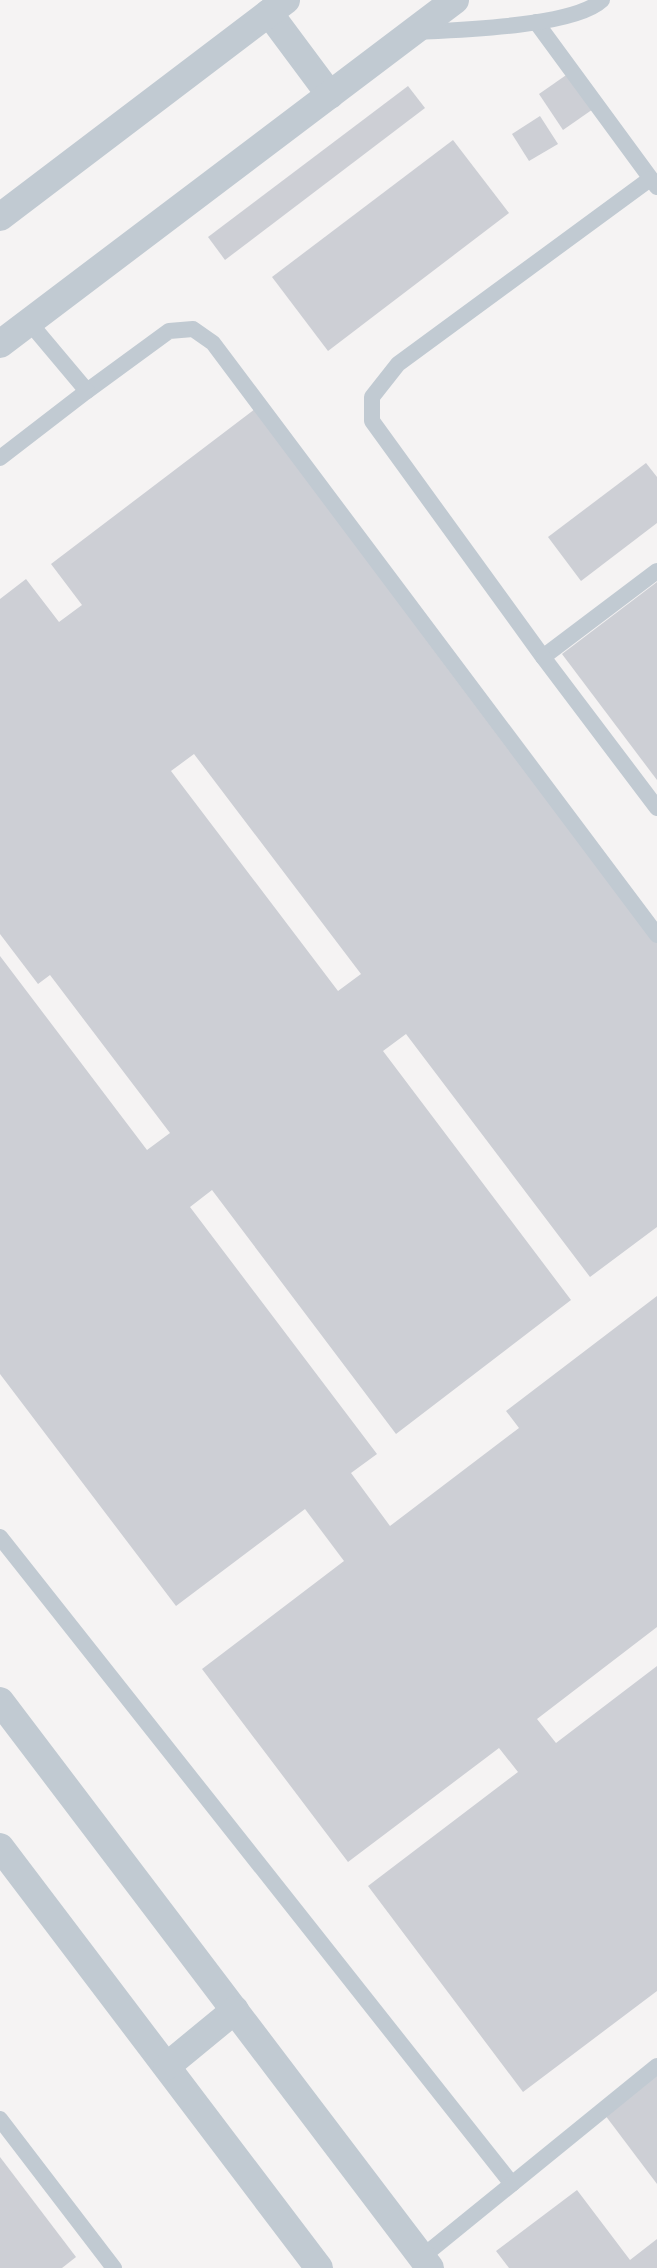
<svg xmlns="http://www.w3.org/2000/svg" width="657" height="2268" viewBox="0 0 657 2268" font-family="Cabin,sans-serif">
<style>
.building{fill:#cdcfd5;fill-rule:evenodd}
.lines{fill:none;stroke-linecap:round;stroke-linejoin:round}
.lane{stroke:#c1cad2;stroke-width:16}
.street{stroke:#c1cad2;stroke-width:28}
</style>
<rect width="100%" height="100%" fill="#f5f3f3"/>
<g class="building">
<polygon points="572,71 596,107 563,130 539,94"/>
<polygon points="408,86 425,108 225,260 208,237"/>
<polygon points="540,116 558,144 529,161 512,134"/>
<polygon points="453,140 509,213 328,351 272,277"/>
<path d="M 255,409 L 657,941 L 657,1227 L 590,1277 L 406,1034 L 383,1051 L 571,1300 L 396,1434 L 212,1190 L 190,1207 L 377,1454 L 351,1473 L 390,1526 L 519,1428 L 506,1411 L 657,1296 L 657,1627 L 537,1719 L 556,1743 L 657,1666 L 657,1991 L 523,2092 L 368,1886 L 518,1772 L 499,1748 L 348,1862 L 202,1669 L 344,1561 L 305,1509 L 176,1606 L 0,1374 L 0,956 L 147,1150 L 170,1133 L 50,975 L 38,984 L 0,934 L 0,599 L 26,579 L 59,622 L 82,605 L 51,564 ZM 194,754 L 361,974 L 338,991 L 171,771 Z"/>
<polygon points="646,463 657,477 657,523 581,581 548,537"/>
<polygon points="657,582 657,780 562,654"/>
<polygon points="657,2075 657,2184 605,2115"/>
<polygon points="0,2157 76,2257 62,2268 0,2268"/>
<polygon points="577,2190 630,2260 657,2239 657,2268 509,2268 496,2251"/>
</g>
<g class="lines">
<g class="lane">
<polyline points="536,22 657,187"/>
<path d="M 414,32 C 455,30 574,27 602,0"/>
<polyline points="650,179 398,364 372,397 372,421 543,657 657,571"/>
<polyline points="29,322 87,391 169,331 193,329 213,343 657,935"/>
<polyline points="0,458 87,391"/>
<polyline points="543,657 657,808"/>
<polyline points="0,1537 512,2184"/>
<polyline points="0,2119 114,2268"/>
<polyline points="422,2257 657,2066"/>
</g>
<g class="street">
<polyline points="269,13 330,95"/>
<polyline points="0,217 286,0"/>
<polyline points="0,344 455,0"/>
<polyline points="0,1701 430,2268"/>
<polyline points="0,1847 319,2268"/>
<polyline points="167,2066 235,2010"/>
</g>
</g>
</svg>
